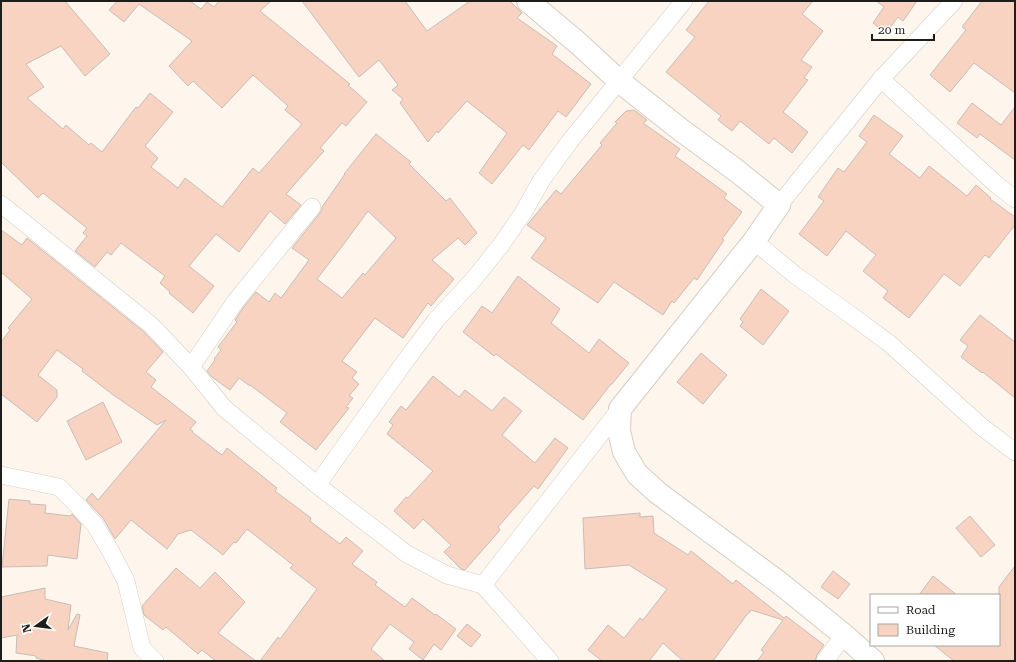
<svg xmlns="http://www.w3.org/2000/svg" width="1016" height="662" viewBox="0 0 1016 662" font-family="'Roboto Serif',serif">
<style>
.building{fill:#f8d3c1;stroke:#c8bdb7;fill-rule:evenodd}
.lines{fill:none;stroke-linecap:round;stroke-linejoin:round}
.street-casing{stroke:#d5cdc4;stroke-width:18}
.secondary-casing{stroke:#d5cdc4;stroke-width:24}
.street{stroke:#fff;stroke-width:17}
.secondary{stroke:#fff;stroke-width:22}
</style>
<rect width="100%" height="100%" fill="#fef6ec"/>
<g class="building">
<polygon points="1,1 65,1 110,54 85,76 61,46 26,64 44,87 27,98 63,129 66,125 89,145 91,143 102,152 136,107 138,108 150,93 173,112 145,146 158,158 151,167 178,188 185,178 222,207 253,168 259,173 302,124 285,110 288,106 253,75 222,108 193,81 188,86 169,66 192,41 139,4 124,22 109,10 117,1 190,1 201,9 207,2 214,7 219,1 271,1 260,11 350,84 348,85 367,102 346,126 342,123 320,148 324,151 286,194 301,205 285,224 270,211 239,252 216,234 189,266 214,286 193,313 169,293 170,292 160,283 165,276 121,243 111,255 107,252 95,267 75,251 87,236 83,233 87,228 43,193 38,198 1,162"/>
<polygon points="302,1 405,1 427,31 470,1 510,1 522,13 517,18 557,46 552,54 591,84 566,117 558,111 529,150 523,145 492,184 479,173 507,133 467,101 438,133 437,131 428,142 400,103 403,99 392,90 398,85 379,60 359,77"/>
<polygon points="709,1 813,1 802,14 823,31 801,60 812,67 804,78 808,80 783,112 808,132 792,153 774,138 769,144 740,121 732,131 718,120 721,116 666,72 695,37 686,30"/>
<polygon points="876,1 917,1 903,21 898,17 886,33 873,23 884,7"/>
<polygon points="982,1 1015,1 1015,93 974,63 950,92 930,75 966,30 962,27"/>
<polygon points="972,103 1001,125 1015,107 1015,160 980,134 977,138 957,123"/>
<polygon points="634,110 647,120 643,123 680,149 675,156 727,194 724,198 742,212 722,239 724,240 697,280 694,278 674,303 672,301 663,315 614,282 598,303 531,258 546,238 527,225 556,190 561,194 602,145 600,143 617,123 615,122 626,111"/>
<polygon points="874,115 903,136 889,154 920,178 929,166 967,196 976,185 991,198 990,199 1015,217 1015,225 989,258 985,255 960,286 944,274 909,318 883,298 888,291 863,271 876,255 846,231 827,256 799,234 824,201 818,197 838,168 844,172 867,142 859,136"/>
<path d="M 376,134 L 411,162 L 409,164 L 446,201 L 450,198 L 477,233 L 465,245 L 458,238 L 432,260 L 454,279 L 431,306 L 428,303 L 403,338 L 375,318 L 342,361 L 357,372 L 352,378 L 359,384 L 349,396 L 353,398 L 346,407 L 349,408 L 316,450 L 280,422 L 287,413 L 250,385 L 250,386 L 239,378 L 230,390 L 212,377 L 207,371 L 215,360 L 214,359 L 221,350 L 218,347 L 237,322 L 235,320 L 243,308 L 256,292 L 269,302 L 275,293 L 281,298 L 309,260 L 292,248 L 320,213 L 322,209 L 322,207 L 345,174 L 344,174 ZM 368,211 L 396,238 L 365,275 L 363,273 L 342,298 L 317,279 L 343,245 Z"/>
<polygon points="1,230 22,245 27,238 144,332 163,352 146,372 156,380 151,387 196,422 190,429 193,431 192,432 222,455 227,448 277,488 275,491 311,518 310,521 340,544 346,537 363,551 352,564 377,582 375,585 405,607 412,598 435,615 436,614 456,629 441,650 434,644 423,660 409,649 414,642 390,624 371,649 385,661 260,661 278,637 280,639 317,589 290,568 293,565 247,529 236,543 234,542 223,555 191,530 178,534 167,549 131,520 115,539 103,518 86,500 92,493 98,500 166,420 157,425 112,394 82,371 83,369 57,350 38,375 57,390 57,397 37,422 1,394 1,342 10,330 8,328 32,299 1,272"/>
<polygon points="518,276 560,309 551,323 589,353 599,339 629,363 612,384 611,384 583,420 496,354 494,356 463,332 482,306 492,313"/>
<polygon points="761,289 789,311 763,345 740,326 743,322 740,319"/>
<polygon points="980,315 1015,342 1015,398 983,372 982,373 961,357 968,346 960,340"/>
<polygon points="701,353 727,375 703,404 677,382"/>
<polygon points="433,376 459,397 465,390 492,411 504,397 522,411 502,435 535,463 555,438 568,448 538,489 534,486 498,527 500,530 465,570 461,569 444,552 451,545 423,519 414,529 394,511 406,497 408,498 433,471 387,434 393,425 389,422 401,406 406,410"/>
<polygon points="103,402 122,442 86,460 67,421"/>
<polygon points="9,499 30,501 30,504 46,505 45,513 70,516 72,514 81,524 77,559 48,555 47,566 2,567"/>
<polygon points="640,513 640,517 653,516 654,533 688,555 691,551 733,584 736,580 784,618 786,616 824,645 817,655 815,661 757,661 764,652 761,650 783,620 751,610 749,613 748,613 713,661 683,661 663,643 649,661 602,661 588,650 608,625 624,638 640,618 643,620 667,589 629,565 585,569 583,518"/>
<polygon points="970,516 995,545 981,557 956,528"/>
<polygon points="1015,566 1015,661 954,661 934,645 999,645 999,587"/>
<polygon points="176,568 200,588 215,572 245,602 218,633 256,661 216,661 202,650 198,654 166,627 163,630 144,615 142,606"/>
<polygon points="833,571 850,584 838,599 821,587"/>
<polygon points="933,576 957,595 919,595"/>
<polygon points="45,588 45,599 71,605 68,630 77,614 80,615 74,646 108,653 107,661 47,661 36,658 36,656 16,653 17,635 1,638 1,597"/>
<polygon points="467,624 481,635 471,647 457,636"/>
</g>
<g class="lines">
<defs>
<g id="street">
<polyline points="881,79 997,185 1015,199"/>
<polyline points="1,204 151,325 191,367 224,408 317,485 407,554 447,575 483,585 550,661"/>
<polyline points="779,205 881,79 954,1"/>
<polyline points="754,241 795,275 848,313 890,344 982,427 1015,452"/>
<polyline points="191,367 235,302 312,207"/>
<polyline points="1,475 59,487 79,507 95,525 111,552 126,581 136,623 142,648 155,661"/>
<polyline points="317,485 401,367 436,320 473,280 501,245 523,213 541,181 570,141 684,1"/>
<polyline points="483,585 620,409"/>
<polyline points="825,661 844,635"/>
</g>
<polyline id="secondary" points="528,1 579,44 619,81 681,130 737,171 779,205 754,241 620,409 619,431 624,452 637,474 658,493 781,584 844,635 873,661"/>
</defs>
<use href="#street" class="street-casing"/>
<use href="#secondary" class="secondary-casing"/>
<use href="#street" class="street"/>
<use href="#secondary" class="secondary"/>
</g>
<rect width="1016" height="662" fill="none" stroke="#1f1d19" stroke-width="4"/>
<rect x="870" y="594" width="130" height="52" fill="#ffffff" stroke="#a5a5a3"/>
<rect x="878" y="607" width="20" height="6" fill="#ffffff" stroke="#a5a5a3"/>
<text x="906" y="614" font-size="12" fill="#1f1d19">Road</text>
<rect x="878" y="624" width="20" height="12" fill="#f8d3c1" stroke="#a5a5a3"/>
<text x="906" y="634" font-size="12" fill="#1f1d19">Building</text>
<g transform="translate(36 626) rotate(256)" stroke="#ffffff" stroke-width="3" paint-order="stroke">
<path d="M0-3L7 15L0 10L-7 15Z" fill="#1f1d19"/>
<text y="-6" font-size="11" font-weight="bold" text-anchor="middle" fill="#1f1d19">N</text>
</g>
<path d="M872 34v6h62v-6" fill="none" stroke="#1f1d19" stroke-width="2"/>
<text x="878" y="34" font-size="12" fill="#1f1d19" stroke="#ffffff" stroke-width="3" paint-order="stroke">20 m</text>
</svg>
